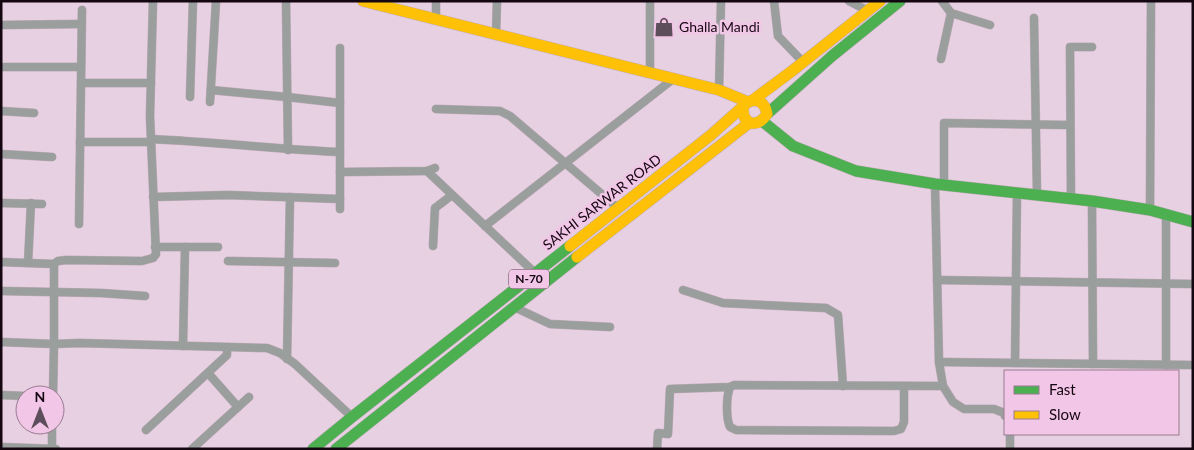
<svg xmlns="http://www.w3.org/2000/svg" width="1194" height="450" viewBox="0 0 1194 450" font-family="Lato,sans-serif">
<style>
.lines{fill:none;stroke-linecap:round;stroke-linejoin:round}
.street-casing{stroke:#c0adbb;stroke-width:9}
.fast-casing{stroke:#c0adbb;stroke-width:12}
.slow-casing{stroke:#c0adbb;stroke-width:12}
.street{stroke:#9a9e9c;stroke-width:8}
.fast{stroke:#4caf50;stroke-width:11}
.slow{stroke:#ffc107;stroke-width:11}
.labels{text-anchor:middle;stroke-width:5;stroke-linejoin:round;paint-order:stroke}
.shield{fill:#f1c6e6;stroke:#574052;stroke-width:1}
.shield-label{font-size:12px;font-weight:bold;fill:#150712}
.poi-label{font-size:14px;fill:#150712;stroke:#f1c6e6;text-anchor:start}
.street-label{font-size:14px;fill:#150712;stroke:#f1c6e6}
</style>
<rect width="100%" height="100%" fill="#e7d0e1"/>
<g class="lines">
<defs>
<g id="street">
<polyline points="286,1 288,150"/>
<polyline points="774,1 778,36 803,62"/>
<polyline points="849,1 868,11"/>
<polyline points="942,1 951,13 990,25"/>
<polyline points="1034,18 1037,195"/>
<polyline points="436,19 436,1"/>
<polyline points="1,25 81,24"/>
<polyline points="496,34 497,1"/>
<polyline points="340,48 340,209"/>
<polyline points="941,59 951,13"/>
<polyline points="1,67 81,67"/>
<polyline points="650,73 650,1"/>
<polyline points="81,83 151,83"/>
<polyline points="211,90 287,97 340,103"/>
<polyline points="719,90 721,1"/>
<polyline points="190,97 193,1"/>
<polyline points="210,102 216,1"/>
<polyline points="436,109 500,111 510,116 618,208"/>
<polyline points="1,111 34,113"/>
<path d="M 151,139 C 214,142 277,149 340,152"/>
<polyline points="80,142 151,142"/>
<polyline points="1,154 52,157"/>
<polyline points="427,171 535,273"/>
<polyline points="340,172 427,171 435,168"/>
<polyline points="935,184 939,362 943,386 953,402 964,409 994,409 1004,413 1005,416"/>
<polyline points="944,185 944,123 1070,125"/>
<polyline points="153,197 228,195 340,199"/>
<polyline points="1071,199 1070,47 1092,47"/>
<polyline points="1092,201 1093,364"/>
<polyline points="1,203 42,204"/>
<polyline points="1150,210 1151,1"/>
<polyline points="79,224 82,10"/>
<polyline points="485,226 673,79"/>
<polyline points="433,246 435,208 452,195"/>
<polyline points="155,247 218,247"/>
<polyline points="228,261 335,263"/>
<polyline points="1,262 54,264"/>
<polyline points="28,263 31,203"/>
<polyline points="937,280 1193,284"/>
<polyline points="683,290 723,303 826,308 838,315 843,386"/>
<polyline points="1,291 101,293 145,296"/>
<polyline points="514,307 550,324 610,327"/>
<polyline points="1,342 54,344 80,343 267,348 280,353 295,364 352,417"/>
<polyline points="183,346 185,247"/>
<polyline points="287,359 290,197"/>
<polyline points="939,362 1193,365"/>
<polyline points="1015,363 1017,192"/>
<polyline points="1166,365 1166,214"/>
<polyline points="208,373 238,407"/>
<path d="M 730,387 C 726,397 726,418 730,427 L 736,430 L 894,431 L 901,429 L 904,422 L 904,386"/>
<polyline points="1,395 25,396"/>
<polyline points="53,395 54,344 54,264 58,261 66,260 142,261 153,258 156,254 150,116 153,1"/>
<polyline points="146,430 227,355 227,347"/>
<polyline points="1,447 56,449"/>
<polyline points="52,449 52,425"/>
<polyline points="192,449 249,397"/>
<polyline points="657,449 658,433 668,434 670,389 730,387 734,385 943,386"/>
<polyline points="1010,449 1010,434"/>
</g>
<g id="fast">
<polyline points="767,114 832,56 900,1"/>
<polyline points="762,121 793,146 856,171 935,184 1092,201 1150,210 1193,222"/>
<polyline points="313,449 352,417 570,246"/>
<polyline points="336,449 577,257"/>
</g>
<g id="slow">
<polyline points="363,1 719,90 748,102"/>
<polyline points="753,100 792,71 880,1"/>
<path d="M 570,246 L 711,135 L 748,102 C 759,98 765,103 767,114 C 763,120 759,124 751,123 C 744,120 743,115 743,107"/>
<polyline points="577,257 749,123"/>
</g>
</defs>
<use href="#street" class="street-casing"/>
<use href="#fast" class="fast-casing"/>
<use href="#slow" class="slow-casing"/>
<use href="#street" class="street"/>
<use href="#fast" class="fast"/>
<use href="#slow" class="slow"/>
</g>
<defs>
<symbol id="shop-bare" viewBox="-9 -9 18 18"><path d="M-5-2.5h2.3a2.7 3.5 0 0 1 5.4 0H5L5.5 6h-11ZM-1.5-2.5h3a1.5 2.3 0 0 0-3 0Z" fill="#5e4d5a" stroke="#f1c6e6" stroke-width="2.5" paint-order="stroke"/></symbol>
</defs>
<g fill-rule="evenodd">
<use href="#shop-bare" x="650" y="13" width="28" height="28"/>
</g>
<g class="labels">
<rect class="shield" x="509" y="269.5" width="40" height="19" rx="4"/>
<g class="shield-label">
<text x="529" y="283">N-70</text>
</g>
<g class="poi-label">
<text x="679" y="32">Ghalla Mandi</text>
</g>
<g class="street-label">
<text transform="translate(602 202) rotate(-38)" y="5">SAKHI SARWAR ROAD</text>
</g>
</g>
<rect width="1194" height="450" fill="none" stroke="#150712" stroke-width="5"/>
<rect x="1004" y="370" width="175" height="65" fill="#f1c6e6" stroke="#997a91"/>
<rect x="1014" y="386" width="25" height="8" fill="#4caf50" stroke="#997a91"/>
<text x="1049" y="395" font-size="15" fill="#150712">Fast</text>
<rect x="1014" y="411" width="25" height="8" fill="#ffc107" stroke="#997a91"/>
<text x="1049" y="420" font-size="15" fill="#150712">Slow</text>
<g transform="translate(40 410)"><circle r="24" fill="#f1c6e6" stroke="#997a91"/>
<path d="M0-4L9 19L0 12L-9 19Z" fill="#5e4d5a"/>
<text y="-8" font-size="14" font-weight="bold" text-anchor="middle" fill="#150712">N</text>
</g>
</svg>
